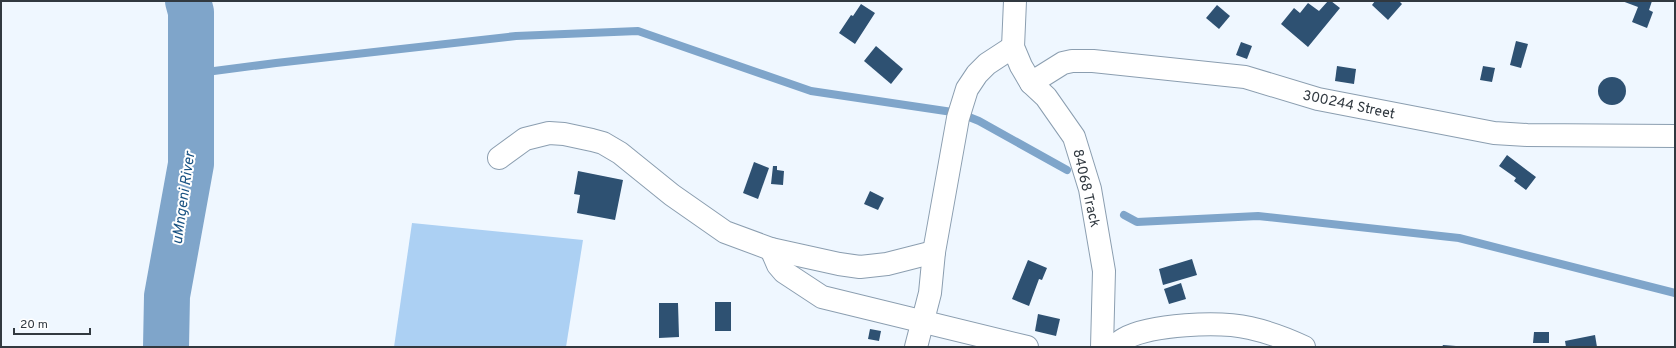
<svg xmlns="http://www.w3.org/2000/svg" width="1676" height="348" viewBox="0 0 1676 348" font-family="Overpass,sans-serif">
<style>
.green{fill:#acd0f3}
.lines{fill:none;stroke-linecap:round;stroke-linejoin:round}
.stream{stroke:#7fa5ca;stroke-width:8}
.river{stroke:#7fa5ca;stroke-width:46}
.building{fill:#2e5172}
.minor-casing{stroke:#8b9eb0;stroke-width:24}
.minor{stroke:#fff;stroke-width:22}
.labels{text-anchor:middle;stroke-width:4;stroke-linejoin:round;paint-order:stroke}
.street-label{font-size:14px;fill:#313940;stroke:#fff}
.water-label{font-size:15px;font-style:italic;fill:#1a5383;stroke:#fff}
</style>
<rect width="100%" height="100%" fill="#eff7ff"/>
<polygon class="green" points="412,223 583,240 566,347 394,347"/>
<g class="lines">
<g class="stream">
<polyline points="191,74 276,63 516,36 638,31 811,91 959,113 979,121 1067,170"/>
<polyline points="1124,215 1137,222 1258,216 1459,238 1675,293"/>
</g>
<polyline class="river" points="166,347 167,296 191,164 191,12 188,1"/>
</g>
<g class="building">
<polygon points="1328,1 1331,1 1340,8 1308,47 1281,24 1294,8 1300,13 1308,3 1319,11"/>
<polygon points="1375,1 1399,1 1402,4 1388,20 1372,5"/>
<polygon points="1622,1 1652,1 1649,10 1653,12 1647,28 1632,22 1638,7"/>
<polygon points="861,4 875,13 855,44 839,33 851,15 853,16"/>
<polygon points="1217,5 1230,16 1219,29 1206,18"/>
<polygon points="1516,41 1528,44 1521,68 1510,65"/>
<polygon points="1241,42 1252,46 1247,59 1236,55"/>
<polygon points="876,46 903,69 891,84 864,61"/>
<polygon points="1337,66 1356,69 1354,84 1335,81"/>
<polygon points="1483,66 1495,68 1492,82 1480,80"/>
<circle cx="1612" cy="91" r="14"/>
<polygon points="1507,155 1536,177 1526,190 1514,181 1516,178 1499,166"/>
<polygon points="754,162 769,168 758,199 743,193"/>
<polygon points="773,166 777,166 777,170 784,171 783,185 771,184"/>
<polygon points="578,171 623,180 615,220 577,213 580,195 574,194"/>
<polygon points="870,191 884,198 878,210 864,204"/>
<polygon points="1192,259 1197,275 1163,285 1159,269"/>
<polygon points="1028,260 1047,268 1042,280 1039,279 1029,306 1012,299"/>
<polygon points="1181,283 1186,299 1169,304 1164,289"/>
<rect x="715" y="302" width="16" height="29"/>
<polygon points="659,303 678,303 679,337 659,338"/>
<polygon points="1038,314 1060,319 1056,336 1035,331"/>
<polygon points="870,329 881,331 879,341 868,339"/>
<polygon points="1534,332 1549,332 1549,343 1533,343"/>
<polygon points="1595,335 1597,347 1566,347 1565,341"/>
<polygon points="1443,345 1456,346 1456,347 1442,347"/>
</g>
<g class="lines">
<defs>
<g id="minor">
<polyline points="1015,1 1013,47 1021,66 1031,83 1046,97 1074,137 1090,189 1104,271 1102,347"/>
<polyline points="1031,83 1063,63 1072,61 1093,61 1245,77 1318,99 1494,133 1527,135 1675,136"/>
<polyline points="499,158 525,139 549,133 564,134 592,140 603,143 620,153 672,195 725,232 771,249 839,264 860,267 887,264 934,252"/>
<polyline points="771,249 778,265 784,272 822,297 1027,347"/>
<polyline points="916,347 930,293 934,252 958,118 967,89 977,74 987,64 1013,47"/>
<path d="M 1114,347 C 1117,344 1120,341 1124,339 C 1151,324 1219,321 1250,328 C 1268,332 1287,339 1304,347"/>
</g>
</defs>
<use href="#minor" class="minor-casing"/>
<use href="#minor" class="minor"/>
</g>
<g class="labels">
<g class="street-label">
<text transform="translate(1349 104) rotate(12)" y="5">300244 Street</text>
<text transform="translate(1087 188) rotate(77)" y="5">84068 Track</text>
</g>
<g class="water-label">
<text transform="translate(183 198) rotate(-82)" y="5">uMngeni River</text>
</g>
</g>
<rect width="1676" height="348" fill="none" stroke="#313940" stroke-width="4"/>
<path d="M14 328v6h76v-6" fill="none" stroke="#313940" stroke-width="2"/>
<text x="20" y="328" font-size="12" fill="#313940" stroke="#ffffff" stroke-width="3" paint-order="stroke">20 m</text>
</svg>
